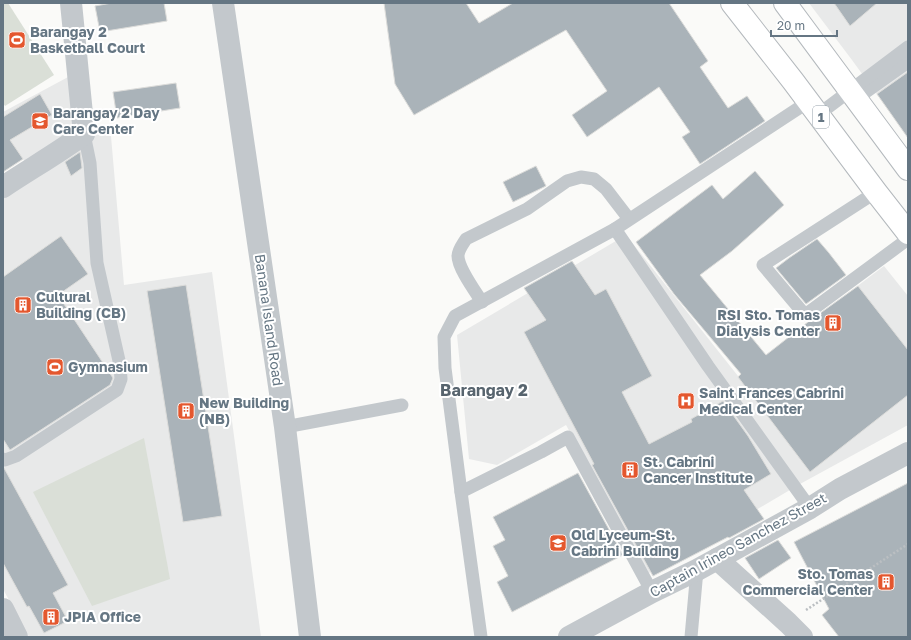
<svg xmlns="http://www.w3.org/2000/svg" width="911" height="640" viewBox="0 0 911 640" font-family="'Golos Text',sans-serif">
<style>
.built{fill:#e8e9e9}
.green{fill:#dadfd7}
.building{fill:#aab3b9;stroke:#dcdcda}
.lines{fill:none;stroke-linecap:round;stroke-linejoin:round}
.trunk-casing{stroke:#b4b9bd;stroke-width:24}
.path{stroke:#bbbfc2;stroke-width:2.5;stroke-dasharray:2 2;stroke-linecap:butt}
.service{stroke:#c3c8cc;stroke-width:13}
.minor{stroke:#c3c8cc;stroke-width:22}
.trunk{stroke:#fff;stroke-width:22}
.labels{text-anchor:middle;stroke-width:4;stroke-linejoin:round;paint-order:stroke}
.shield{fill:#fff;stroke:#939fa8;stroke-width:1}
.shield-label{font-size:13px;font-weight:bold;fill:#657683}
.poi-label{font-size:14px;font-weight:bold;fill:#657683;stroke:#fff;text-anchor:start}
.street-label{font-size:14px;fill:#657683;stroke:#fff}
.quarter-label{font-size:16px;font-weight:bold;fill:#57646e;stroke:#fff}
</style>
<rect width="100%" height="100%" fill="#fafaf8"/>
<g class="built">
<polygon points="809,3 908,3 908,137 852,60"/>
<polygon points="70,76 78,129 25,162 3,130 3,112"/>
<polygon points="110,125 124,285 212,272 261,637 29,637 3,589 3,193"/>
<polygon points="626,235 738,376 884,266 908,296 908,425 800,484 649,573 566,425 497,465 469,459 457,335"/>
</g>
<g class="green">
<polygon points="5,3 8,3 54,75 5,106 3,103 3,4"/>
<polygon points="144,438 170,579 92,606 33,492"/>
</g>
<g class="building">
<polygon points="112,3 164,3 167,21 100,32 95,6"/>
<polygon points="384,3 466,3 479,23 513,3 669,3 708,61 700,67 728,108 747,96 765,121 700,164 682,137 690,132 659,87 587,137 572,115 607,91 566,30 414,115 395,84"/>
<polygon points="834,3 877,3 850,26"/>
<polygon points="908,72 908,138 877,94"/>
<polygon points="176,83 180,108 117,118 113,92"/>
<polygon points="40,94 52,115 10,140 23,159 3,172 3,117"/>
<polygon points="80,152 82,168 71,176 65,162"/>
<polygon points="536,166 546,186 513,202 503,182"/>
<polygon points="755,171 784,205 732,251 700,275 766,355 808,322 858,286 908,350 908,395 810,472 738,377 741,374 674,294 636,242 712,185 723,199"/>
<polygon points="61,236 88,274 58,295 113,378 110,385 10,450 3,439 3,277"/>
<polygon points="817,239 829,253 846,275 806,304 776,268 789,258"/>
<polygon points="572,261 595,295 606,289 652,376 622,392 649,444 692,422 691,419 723,401 748,436 771,474 744,490 764,519 729,538 728,537 653,576 592,465 594,464 524,332 546,320 524,288"/>
<polygon points="186,285 222,516 183,522 147,291"/>
<polygon points="3,468 4,468 68,585 53,593 68,621 44,633 29,606 27,607 3,563"/>
<polygon points="578,473 623,555 512,612 497,582 508,576 493,546 505,540 493,517"/>
<polygon points="908,483 908,637 839,637 822,615 829,609 794,542"/>
<polygon points="778,540 791,558 759,579 745,558"/>
</g>
<g class="lines">
<defs>
<g id="trunk">
<polyline points="732,3 793,81 876,192 908,233"/>
<polyline points="785,3 908,169"/>
</g>
</defs>
<use href="#trunk" class="trunk-casing"/>
<polyline class="path" points="806,610 908,544"/>
<g class="service">
<polyline points="856,99 908,62"/>
<polyline points="819,114 908,47"/>
<polyline points="876,192 763,265 805,315 908,239"/>
<polyline points="615,229 708,366 810,508"/>
<path d="M 482,302 C 475,291 458,268 458,256 C 458,250 463,244 466,239 L 527,209 L 567,181 L 581,177 L 594,179 L 606,189 L 629,219"/>
<polyline points="285,427 402,405"/>
<polyline points="3,459 5,460 16,456 117,390 121,379 120,365 97,263 90,163 84,134"/>
<polyline points="461,492 445,368 444,337 455,316 615,229 808,102"/>
<polyline points="481,637 461,492 541,452 568,437 652,592"/>
<polyline points="691,637 697,570"/>
</g>
<g class="minor">
<polyline points="223,3 285,427 310,637"/>
<path d="M 3,187 C 30,169 58,153 84,134 L 71,3"/>
<polyline points="717,559 788,623 802,637"/>
<polyline points="3,609 17,637"/>
<polyline points="569,637 652,592 697,570 810,508 840,489 908,453"/>
</g>
<use href="#trunk" class="trunk"/>
</g>
<defs>
<symbol id="stadium-square" viewBox="-11 -11 22 22"><rect x="-9" y="-9" width="18" height="18" rx="4" fill="#e4572e" stroke="#fff"/><path d="M0-5a6.5 5 0 1 0 0 10a6.5 5 0 1 0 0-10ZM-3.5-1.8h7v3.6h-7Z" fill="#fff"/></symbol>
<symbol id="school-square" viewBox="-11 -11 22 22"><rect x="-9" y="-9" width="18" height="18" rx="4" fill="#e4572e" stroke="#fff"/><path d="M0-5L7-2L0 1L-7-2ZM-4 1L0 2.5L4 1V4Q0 6-4 4Z" fill="#fff"/></symbol>
<symbol id="building-square" viewBox="-11 -11 22 22"><rect x="-9" y="-9" width="18" height="18" rx="4" fill="#e4572e" stroke="#fff"/><path d="M-4-6H4V6H1V3H-1V6H-4ZM-2.5-4.3h1.7v1.8h-1.7ZM.8-4.3h1.7v1.8H.8ZM-2.5-1h1.7V.8h-1.7ZM.8-1h1.7V.8H.8Z" fill="#fff"/></symbol>
<symbol id="hospital-square" viewBox="-11 -11 22 22"><rect x="-9" y="-9" width="18" height="18" rx="4" fill="#e4572e" stroke="#fff"/><path d="M-5-5h3v3.5h4V-5h3V5h-3V1.5h-4V5h-3Z" fill="#fff"/></symbol>
<symbol id="university-square" viewBox="-11 -11 22 22"><rect x="-9" y="-9" width="18" height="18" rx="4" fill="#e4572e" stroke="#fff"/><path d="M0-5L7-2L0 1L-7-2ZM-4 1L0 2.5L4 1V4Q0 6-4 4Z" fill="#fff"/></symbol>
</defs>
<g fill-rule="evenodd">
<use href="#stadium-square" x="7" y="30" width="20" height="20"/>
<use href="#school-square" x="30" y="111" width="20" height="20"/>
<use href="#building-square" x="13" y="295" width="20" height="20"/>
<use href="#building-square" x="823" y="313" width="20" height="20"/>
<use href="#stadium-square" x="45" y="357" width="20" height="20"/>
<use href="#hospital-square" x="676" y="391" width="20" height="20"/>
<use href="#building-square" x="176" y="401" width="20" height="20"/>
<use href="#building-square" x="620" y="460" width="20" height="20"/>
<use href="#university-square" x="548" y="533" width="20" height="20"/>
<use href="#building-square" x="876" y="572" width="20" height="20"/>
<use href="#building-square" x="41" y="607" width="20" height="20"/>
</g>
<g class="labels">
<rect class="shield" x="813" y="106" width="16" height="22" rx="3"/>
<g class="shield-label">
<text x="821" y="122">1</text>
</g>
<g class="poi-label">
<text x="30" y="37">Barangay 2<tspan x="30" dy="16">Basketball Court</tspan></text>
<text x="53" y="118">Barangay 2 Day<tspan x="53" dy="16">Care Center</tspan></text>
<text x="36" y="302">Cultural<tspan x="36" dy="16">Building (CB)</tspan></text>
<text x="820" y="320" text-anchor="end">RSI Sto. Tomas<tspan x="820" dy="16">Dialysis Center</tspan></text>
<text x="68" y="372">Gymnasium</text>
<text x="699" y="398">Saint Frances Cabrini<tspan x="699" dy="16">Medical Center</tspan></text>
<text x="199" y="408">New Building<tspan x="199" dy="16">(NB)</tspan></text>
<text x="643" y="467">St. Cabrini<tspan x="643" dy="16">Cancer Institute</tspan></text>
<text x="571" y="540">Old Lyceum-St.<tspan x="571" dy="16">Cabrini Building</tspan></text>
<text x="873" y="579" text-anchor="end">Sto. Tomas<tspan x="873" dy="16">Commercial Center</tspan></text>
<text x="64" y="622">JPIA Office</text>
</g>
<g class="street-label">
<text transform="translate(269 320) rotate(82)" y="5">Banana Island Road</text>
<text transform="translate(738 545) rotate(-29)" y="5">Captain Irineo Sanchez Street</text>
</g>
<g class="quarter-label">
<text x="484" y="396">Barangay 2</text>
</g>
</g>
<rect width="911" height="640" fill="none" stroke="#657683" stroke-width="8"/>
<path d="M771 30v6h66v-6" fill="none" stroke="#657683" stroke-width="2"/>
<text x="777" y="30" font-size="12" fill="#657683" stroke="#ffffff" stroke-width="3" paint-order="stroke">20 m</text>
</svg>
